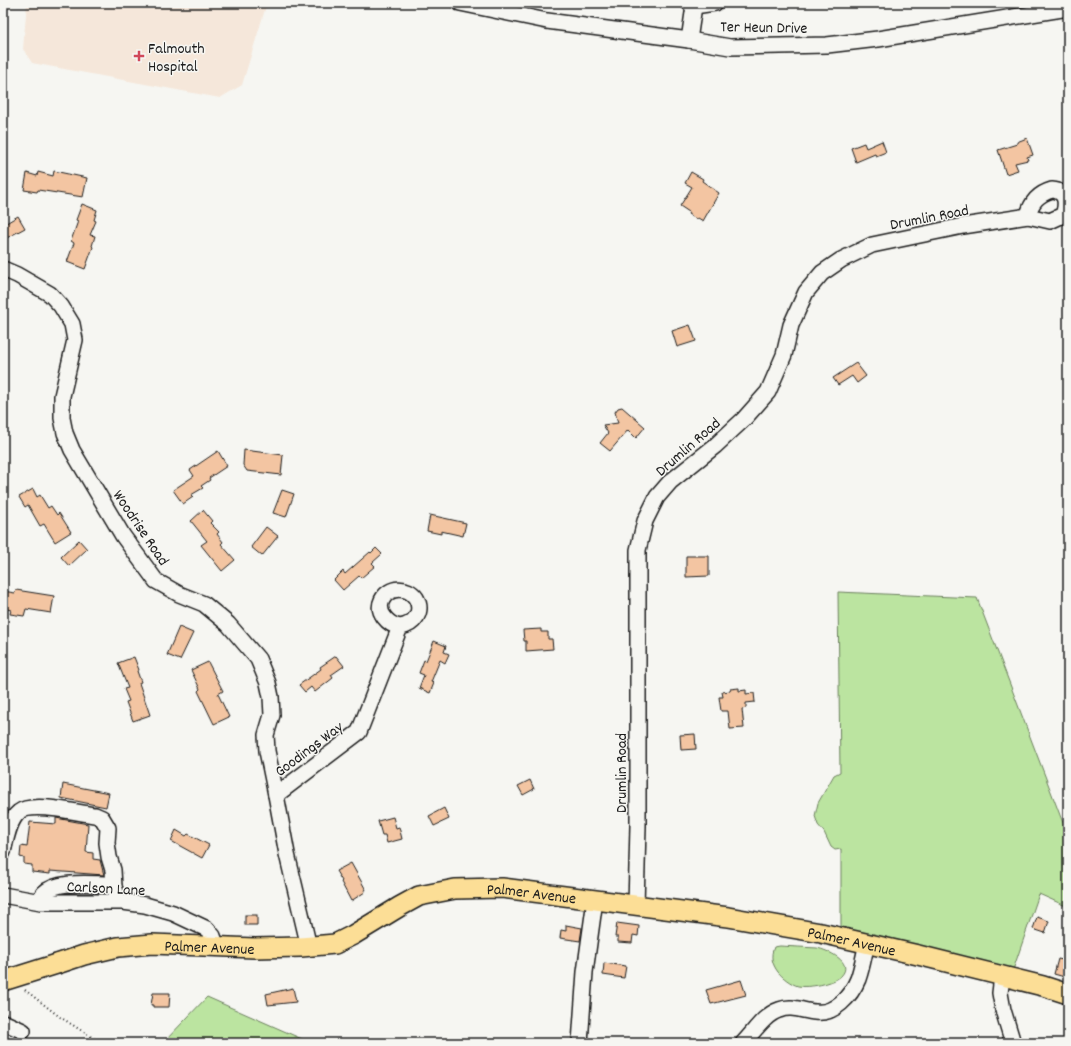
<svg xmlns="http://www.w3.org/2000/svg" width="1071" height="1046" viewBox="0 0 1071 1046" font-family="Dekko,sans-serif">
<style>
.built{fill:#f5e7da}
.green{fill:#bbe4a0;stroke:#6c805e}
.building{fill:#f3c5a2;stroke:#1c1c1c}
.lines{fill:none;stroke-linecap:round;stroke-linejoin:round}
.minor-casing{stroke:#1c1c1c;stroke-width:18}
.major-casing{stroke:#1c1c1c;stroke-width:22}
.path{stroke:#1c1c1c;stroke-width:2;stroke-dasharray:1 3;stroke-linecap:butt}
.minor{stroke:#f6f6f2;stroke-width:15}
.major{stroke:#fcde96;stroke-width:19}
.major-bridge-casing{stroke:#1c1c1c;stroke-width:22;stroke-linecap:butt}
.major-bridge{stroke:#fcde96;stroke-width:19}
.poi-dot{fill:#d1495b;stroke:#f6f6f2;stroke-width:1.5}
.labels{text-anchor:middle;stroke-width:3;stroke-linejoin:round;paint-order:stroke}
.street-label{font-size:16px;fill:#1c1c1c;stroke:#f6f6f2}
.poi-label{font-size:16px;fill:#1c1c1c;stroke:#f6f6f2;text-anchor:start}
</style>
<rect width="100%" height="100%" fill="#f6f6f2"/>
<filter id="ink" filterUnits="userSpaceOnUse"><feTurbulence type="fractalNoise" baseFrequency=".025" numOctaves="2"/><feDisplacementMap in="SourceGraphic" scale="8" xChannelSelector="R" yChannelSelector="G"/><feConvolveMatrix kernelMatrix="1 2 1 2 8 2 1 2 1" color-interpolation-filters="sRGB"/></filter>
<g filter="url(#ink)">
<polygon class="built" points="27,3 267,3 242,85 220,98 32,63 23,49"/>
<g class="green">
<polygon points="838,592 977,598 1068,836 1068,907 1039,894 1013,970 841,929 841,849 835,850 831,847 824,832 818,825 815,816 818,803 834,775 840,772"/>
<path d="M 780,946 C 792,947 805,947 817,948 C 827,950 855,962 841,976 C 833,984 808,988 798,986 C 791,984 782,977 778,972 C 772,964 770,956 774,947 Z"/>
<polygon points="207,997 311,1043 163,1043"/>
</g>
<g class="building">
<polygon points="1027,138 1033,155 1027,157 1028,160 1015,163 1018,170 1006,174 998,150 1017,144 1017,142"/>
<polygon points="882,141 886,152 876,156 875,154 856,162 851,148 864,143 866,148"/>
<polygon points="54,171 87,178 83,197 38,190 37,192 24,190 27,173 37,176 38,172 53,176"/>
<polygon points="691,172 703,179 702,181 719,193 703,221 698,218 696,219 688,214 689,212 680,206 692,187 685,183"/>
<polygon points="82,204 97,210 94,220 96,221 90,235 95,236 92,246 93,247 85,269 67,262 74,243 71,241 78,221 76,220"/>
<polygon points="18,216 25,228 3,240 3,225"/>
<polygon points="690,325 696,341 677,347 672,331"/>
<polygon points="856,363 866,376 857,383 852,376 838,385 833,378"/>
<polygon points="622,407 645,427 636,438 628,430 610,451 600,443 608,433 603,425 618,423 615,412 618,408"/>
<polygon points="244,450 283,455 281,475 247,471 243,465"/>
<polygon points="218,451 227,466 209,478 210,480 201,486 203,488 191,495 193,497 183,504 173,490 194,476 190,470"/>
<polygon points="33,489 37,497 40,495 48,508 51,506 57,515 59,513 71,532 55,542 44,524 40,526 28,505 25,507 19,497"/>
<polygon points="282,490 294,494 286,517 273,513"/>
<polygon points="203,510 212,521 210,523 219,532 217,534 223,542 221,544 235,560 222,571 201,545 207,541 191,521"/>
<polygon points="430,515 466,523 463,536 441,531 441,534 427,531"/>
<polygon points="266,527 278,536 262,556 251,547"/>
<polygon points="79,540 87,549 69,566 61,557"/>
<polygon points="376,548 382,554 372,563 375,566 361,578 359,576 343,590 334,580 343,571 345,574 370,552 371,553"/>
<polygon points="686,556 709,556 709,576 686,577"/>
<polygon points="16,590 54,596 51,613 26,609 24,616 10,614 11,610 3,608 3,591 15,593"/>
<polygon points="179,627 193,633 180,660 167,655"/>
<polygon points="541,629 541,632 548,632 548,639 552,639 553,649 526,651 526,641 524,641 523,630"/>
<polygon points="434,641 446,646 444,652 449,654 445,663 440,660 431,682 434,683 430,693 419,688 424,675 419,673 424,660 426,661"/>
<polygon points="336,656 344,666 331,675 333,678 315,692 311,687 305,692 299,685 321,669 320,667"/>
<polygon points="134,657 139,670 137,671 141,682 139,683 150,715 133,721 126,702 129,701 124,689 128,688 118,663"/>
<polygon points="208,662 223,691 218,694 229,717 214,724 198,691 200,689 191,670"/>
<polygon points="739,688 739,691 746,690 746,694 754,693 755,702 746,703 746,708 742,709 744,728 730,729 728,711 721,711 719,697 723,697 722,692 730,691 730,689"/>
<polygon points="695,734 696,749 681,750 680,735"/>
<polygon points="530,780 534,789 523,795 518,786"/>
<polygon points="63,784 109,793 106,807 61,798"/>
<polygon points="444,808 449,819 434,826 429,816"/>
<polygon points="393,817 396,828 399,827 402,839 387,843 385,835 382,835 378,821"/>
<polygon points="56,818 88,824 86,852 93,853 93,859 100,860 104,875 50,871 50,874 32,872 32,865 24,864 24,858 20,857 21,846 27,847 30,822 56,824"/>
<polygon points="176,830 186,836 188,834 209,845 202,858 171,841"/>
<polygon points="351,863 366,890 364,890 365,892 351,901 341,882 342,881 336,871"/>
<rect x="245" y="915" width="12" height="10"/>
<polygon points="1037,917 1049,921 1045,933 1033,929"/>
<polygon points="617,923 639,926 638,936 633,935 632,943 618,942 618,937 615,937"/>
<polygon points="566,925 582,928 580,941 560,938 561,930 566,931"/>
<polygon points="1058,959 1068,961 1068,978 1054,974"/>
<polygon points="604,963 626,966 624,978 603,975"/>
<polygon points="741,980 746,995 711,1004 706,990"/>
<polygon points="293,988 296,1002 268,1005 266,994"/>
<polygon points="153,993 170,993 169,1007 153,1007 153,1005 151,1005"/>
</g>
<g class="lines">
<defs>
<g id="minor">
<polyline points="460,3 547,21 689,40 730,47 827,45 878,39 1068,8"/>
<polyline points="689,3 694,6 715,3"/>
<polyline points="689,40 694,6"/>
<path d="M 1052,190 C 1067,191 1067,204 1063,215 L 1050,221 L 1028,216 C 1031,202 1038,194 1052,190 Z"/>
<polyline points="3,269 17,275 50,294 61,306 72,324 75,340 62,396 62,418 65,433 72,450 123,536 156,581 179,594 204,604 228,624 258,659 268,683 271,697 272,715 266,735 267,751 276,795"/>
<path d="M 3,852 C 6,839 9,820 19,812 C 32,801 79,813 95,815 L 102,818 L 108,828 L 107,843 L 109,857 L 113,870 L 114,887"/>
<polyline points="3,895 41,902 123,902 145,905 173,913 207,929 213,936 217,947"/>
<path d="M 39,901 C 40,899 42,895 44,893 C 57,880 91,884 109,884 L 114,887 L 117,895"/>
<polyline points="636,906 638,826 638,550 645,521 657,497 670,482 715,446 744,419 768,392 784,355 791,325 806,292 822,273 841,260 872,245 963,226 1028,216"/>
<path d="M 309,947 L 287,854 L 276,795 L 359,732 L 400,627 C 388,625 376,612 382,600 C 389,586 408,586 416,598 C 424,612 414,625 400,627"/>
<polyline points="1002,976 1000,993 1003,1010 1013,1043"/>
<polyline points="3,1022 23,1031"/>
<polyline points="580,1043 585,972 595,900"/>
<path d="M 743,1043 C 754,1032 764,1015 779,1010 C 792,1005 802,1011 815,1012 C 834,1015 851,996 858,979 C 862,968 864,955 867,943"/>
</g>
<g id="major">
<path id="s1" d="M 57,964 L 84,955 L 118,947 L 152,944 L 255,948 L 301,947 L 335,944 L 353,935 L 399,907 L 419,896 L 455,889 L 502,888 L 728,917 L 821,933 L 918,955 L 1043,986 L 1068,994"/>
</g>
</defs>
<use href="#minor" class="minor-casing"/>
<use href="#major" class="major-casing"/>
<polyline class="path" points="25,990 60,1017 101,1043"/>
<use href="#minor" class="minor"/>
<use href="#major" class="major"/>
<defs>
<polyline id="major-bridge" points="3,981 57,964"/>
</defs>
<use href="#major-bridge" class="major-bridge-casing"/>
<use href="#major-bridge" class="major-bridge"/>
</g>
</g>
<path class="poi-dot" d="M137 50h4v4h4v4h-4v4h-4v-4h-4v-4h4z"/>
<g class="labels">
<g class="street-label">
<text transform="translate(764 26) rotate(1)" y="6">Ter Heun Drive</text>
<text transform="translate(929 216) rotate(-11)" y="6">Drumlin Road</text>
<text transform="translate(687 446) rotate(-41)" y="6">Drumlin Road</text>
<text transform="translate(142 527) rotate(56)" y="6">Woodrise Road</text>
<text transform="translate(308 748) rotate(-37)" y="6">Goodings Way</text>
<text transform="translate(620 773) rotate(-90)" y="6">Drumlin Road</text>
<text transform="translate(106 887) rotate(3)" y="6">Carlson Lane</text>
<text dy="6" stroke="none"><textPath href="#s1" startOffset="491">Palmer Avenue</textPath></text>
<text dy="6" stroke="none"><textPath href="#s1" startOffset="815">Palmer Avenue</textPath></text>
<text dy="6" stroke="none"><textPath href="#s1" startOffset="155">Palmer Avenue</textPath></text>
</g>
<g class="poi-label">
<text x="148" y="53">Falmouth<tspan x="148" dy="18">Hospital</tspan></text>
</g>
</g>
<rect width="1071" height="1046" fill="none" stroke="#f6f6f2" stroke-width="16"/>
<rect x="8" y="8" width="1055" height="1030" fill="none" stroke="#1c1c1c" stroke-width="1.5" filter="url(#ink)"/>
</svg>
